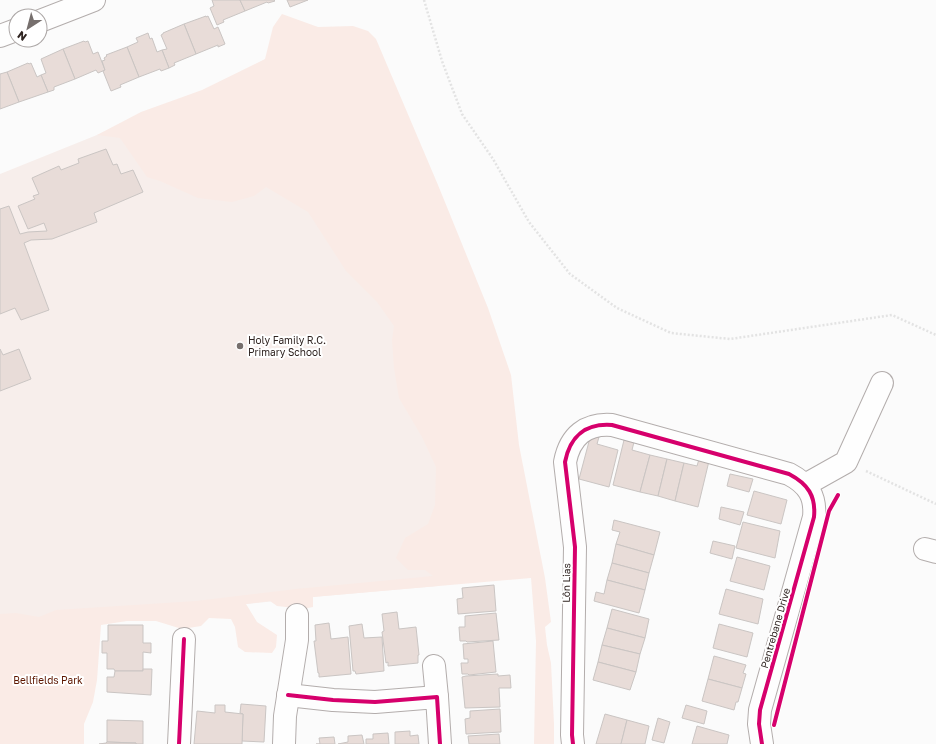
<svg xmlns="http://www.w3.org/2000/svg" width="936" height="744" viewBox="0 0 936 744" font-family="'Golos Text',sans-serif">
<style>
.built{fill:#f7eeeb}
.green{fill:#faebe6}
.building{fill:#e8dcd8;stroke:#cac5c3}
.lines{fill:none;stroke-linecap:round;stroke-linejoin:round}
.minor-casing{stroke:#b3adac;stroke-width:24}
.path{stroke:#e3e3e3;stroke-width:2.5;stroke-dasharray:2 2;stroke-linecap:butt}
.minor{stroke:#fefefe;stroke-width:22}
.cycleway-casing{stroke:#fff;stroke-width:6}
.cycleway{stroke:#d6006c;stroke-width:4}
.poi-dot{fill:#766f6d;stroke:#fff;stroke-width:1.5}
.labels{text-anchor:middle;stroke-width:4;stroke-linejoin:round;paint-order:stroke}
.poi-label{font-size:10px;fill:#2f2421;stroke:#fff;text-anchor:start}
.street-label{font-size:10px;fill:#2f2421;stroke:#fff}
.park-label{font-size:10px;fill:#5d1700;stroke:#fff}
</style>
<rect width="100%" height="100%" fill="#fbfbfb"/>
<polygon class="built" points="368,31 462,286 438,586 312,597 0,630 0,174 97,135"/>
<polygon class="green" points="282,14 318,27 353,26 368,31 376,39 438,185 488,308 511,375 519,445 545,578 551,622 545,627 547,645 551,663 554,724 554,744 534,744 536,641 531,578 313,597 313,607 303,609 277,606 270,601 246,604 257,622 277,635 276,647 272,653 245,652 238,647 235,627 231,619 209,618 201,626 182,629 156,621 127,621 101,625 97,680 93,702 84,724 84,744 0,744 0,614 16,613 39,617 56,610 196,601 296,589 433,576 425,570 408,570 396,558 405,538 428,524 435,505 436,467 422,437 399,398 394,368 392,340 394,326 377,302 346,271 308,212 266,187 254,196 232,202 198,198 160,181 147,177 120,138 97,135 141,112 202,90 265,59 273,27"/>
<g class="building">
<polygon points="212,0 240,0 245,11 223,20 224,22 217,25 210,8 214,6"/>
<polygon points="240,0 274,0 275,1 268,3 267,2 245,11"/>
<polygon points="287,0 308,0 290,7"/>
<polygon points="206,16 206,17 208,16 214,29 218,27 225,44 218,47 218,45 196,54 184,24"/>
<polygon points="184,24 196,54 174,63 175,65 169,68 162,50 167,49 161,35 163,34 163,33"/>
<polygon points="148,33 150,39 152,38 157,52 162,50 169,68 161,71 160,69 139,77 127,47 138,42 136,38"/>
<polygon points="84,41 85,42 88,41 93,54 98,52 105,70 98,73 96,70 75,79 63,49"/>
<polygon points="127,47 139,77 120,85 121,87 111,91 103,71 105,70 102,61 105,60 104,58 107,56 106,55"/>
<polygon points="63,49 75,79 54,87 54,90 48,92 41,75 46,73 41,59"/>
<polygon points="28,63 29,64 31,63 37,77 41,75 48,92 19,102 7,72"/>
<polygon points="7,72 19,102 0,109 0,74"/>
<polygon points="106,149 113,165 117,164 121,174 133,170 143,192 94,213 97,222 52,239 31,240 24,243 49,310 21,320 15,308 0,314 0,209 9,206 20,234 28,232 47,231 44,223 28,229 18,206 35,199 33,196 39,194 32,178 59,166 61,170 79,163 78,159"/>
<polygon points="0,349 3,355 19,349 31,379 0,391"/>
<polygon points="591,434 599,437 597,444 618,450 609,487 579,479"/>
<polygon points="624,440 634,442 632,450 650,455 640,492 613,485"/>
<polygon points="650,455 667,459 658,496 640,492"/>
<polygon points="667,459 684,463 675,501 658,496"/>
<polygon points="699,459 709,461 698,507 675,501 684,463 697,466"/>
<polygon points="730,474 753,479 749,492 727,486"/>
<polygon points="754,491 787,500 781,524 747,515"/>
<polygon points="721,507 744,512 740,525 719,519"/>
<polygon points="614,520 660,532 654,555 616,544 620,532 612,530"/>
<polygon points="743,522 780,531 775,558 736,548"/>
<polygon points="713,541 735,546 732,559 710,553"/>
<polygon points="616,544 654,555 649,573 612,563"/>
<polygon points="737,557 770,566 764,590 730,581"/>
<polygon points="612,563 649,573 645,590 607,580"/>
<polygon points="607,580 645,590 639,613 594,601 596,592 604,594"/>
<polygon points="494,585 496,611 458,614 457,599 463,598 462,588"/>
<polygon points="726,589 763,599 758,624 719,614"/>
<polygon points="612,609 649,619 645,638 607,628"/>
<polygon points="397,612 399,629 416,627 419,655 418,655 418,663 388,666 388,662 386,663 382,632 384,631 382,614"/>
<polygon points="496,613 499,640 467,642 466,641 460,641 459,627 465,627 465,616"/>
<polygon points="329,623 331,639 348,637 351,674 319,677 319,673 318,673 314,641 316,641 315,625"/>
<polygon points="362,624 364,638 382,637 384,671 356,674 355,671 353,671 349,626"/>
<polygon points="719,624 753,633 747,657 713,648"/>
<polygon points="108,625 143,625 143,643 151,643 151,653 143,652 143,671 115,671 114,669 107,669 107,653 102,653 102,641 108,641"/>
<polygon points="607,628 645,638 640,654 602,645"/>
<polygon points="493,641 496,672 469,675 468,674 462,674 461,663 468,663 468,659 464,659 463,644"/>
<polygon points="602,645 640,654 636,672 598,662"/>
<polygon points="714,656 746,665 743,673 746,674 742,688 708,679"/>
<polygon points="598,662 636,672 630,690 593,680"/>
<polygon points="143,669 152,669 151,695 107,692 107,677 114,677 115,671 143,671"/>
<polygon points="498,674 498,676 510,675 511,688 499,688 500,707 465,708 462,677 466,676"/>
<polygon points="708,679 742,688 738,702 736,702 734,710 702,701"/>
<polygon points="241,704 266,706 264,742 242,741 243,714 240,713"/>
<polygon points="215,705 225,705 225,712 243,714 242,744 194,744 197,711 215,713"/>
<polygon points="686,705 707,711 704,724 682,718"/>
<polygon points="500,709 501,732 466,734 465,719 470,718 470,711"/>
<polygon points="605,714 627,720 621,744 596,744"/>
<polygon points="658,718 670,722 664,743 652,740"/>
<polygon points="107,720 143,721 143,744 136,744 136,743 107,742"/>
<polygon points="627,720 649,726 645,744 621,744"/>
<polygon points="697,726 729,735 727,744 692,744"/>
<polygon points="410,731 410,736 418,735 419,744 395,744 395,732"/>
<polygon points="388,733 389,744 366,744 366,739 373,739 373,734"/>
<polygon points="499,734 500,744 469,744 468,736"/>
<polygon points="362,735 364,744 338,744 348,742 348,736"/>
<polygon points="334,737 335,744 316,744 320,744 319,738"/>
<polygon points="107,742 136,743 136,744 99,744 106,743"/>
</g>
<g class="lines">
<defs>
<g id="minor">
<polyline points="40,21 94,0"/>
<polyline points="0,36 16,30"/>
<polyline points="805,485 846,462 882,383"/>
<polyline points="925,549 936,552"/>
<polyline points="434,666 437,697"/>
<polyline points="288,695 333,700 375,702 437,697 440,744"/>
<polyline points="179,744 184,639"/>
<polyline points="284,744 285,716 297,640 297,615"/>
<path d="M 573,744 L 572,735 L 575,547 L 565,462 C 570,436 586,423 612,425 L 789,474 C 808,484 816,496 814,517 L 760,710 L 759,724 L 762,744"/>
</g>
</defs>
<use href="#minor" class="minor-casing"/>
<g class="path">
<polyline points="424,0 442,61 462,114 493,159 529,222 570,274 617,308 671,333 730,339 892,315 936,335"/>
<polyline points="866,471 936,504"/>
</g>
<use href="#minor" class="minor"/>
<defs>
<g id="cycleway">
<polyline points="288,695 333,700 375,702 437,697 440,744"/>
<polyline points="774,725 829,511 838,495"/>
<polyline points="179,744 184,639"/>
<path d="M 573,744 L 572,735 L 575,547 L 565,462 C 570,436 586,423 612,425 L 789,474 C 808,484 816,496 814,517 L 760,710 L 759,724 L 762,744"/>
</g>
</defs>
<use href="#cycleway" class="cycleway-casing"/>
<use href="#cycleway" class="cycleway"/>
</g>
<circle class="poi-dot" cx="240" cy="346" r="4"/>
<g class="labels">
<g class="poi-label">
<text x="248" y="344">Holy Family R.C.<tspan x="248" dy="12">Primary School</tspan></text>
</g>
<g class="street-label">
<text transform="translate(566 583) rotate(-89)" y="4">Lôn Lias</text>
<text transform="translate(775 628) rotate(-74)" y="4">Pentrebane Drive</text>
</g>
<g class="park-label">
<text x="48" y="684">Bellfields Park</text>
</g>
</g>
<g transform="translate(28 28) rotate(216)"><circle r="19" fill="#ffffff" stroke="#aca7a6"/>
<path d="M0-3L7 15L0 10L-7 15Z" fill="#766f6d"/>
<text y="-6" font-size="11" font-weight="bold" text-anchor="middle" fill="#2f2421">N</text>
</g>
</svg>
